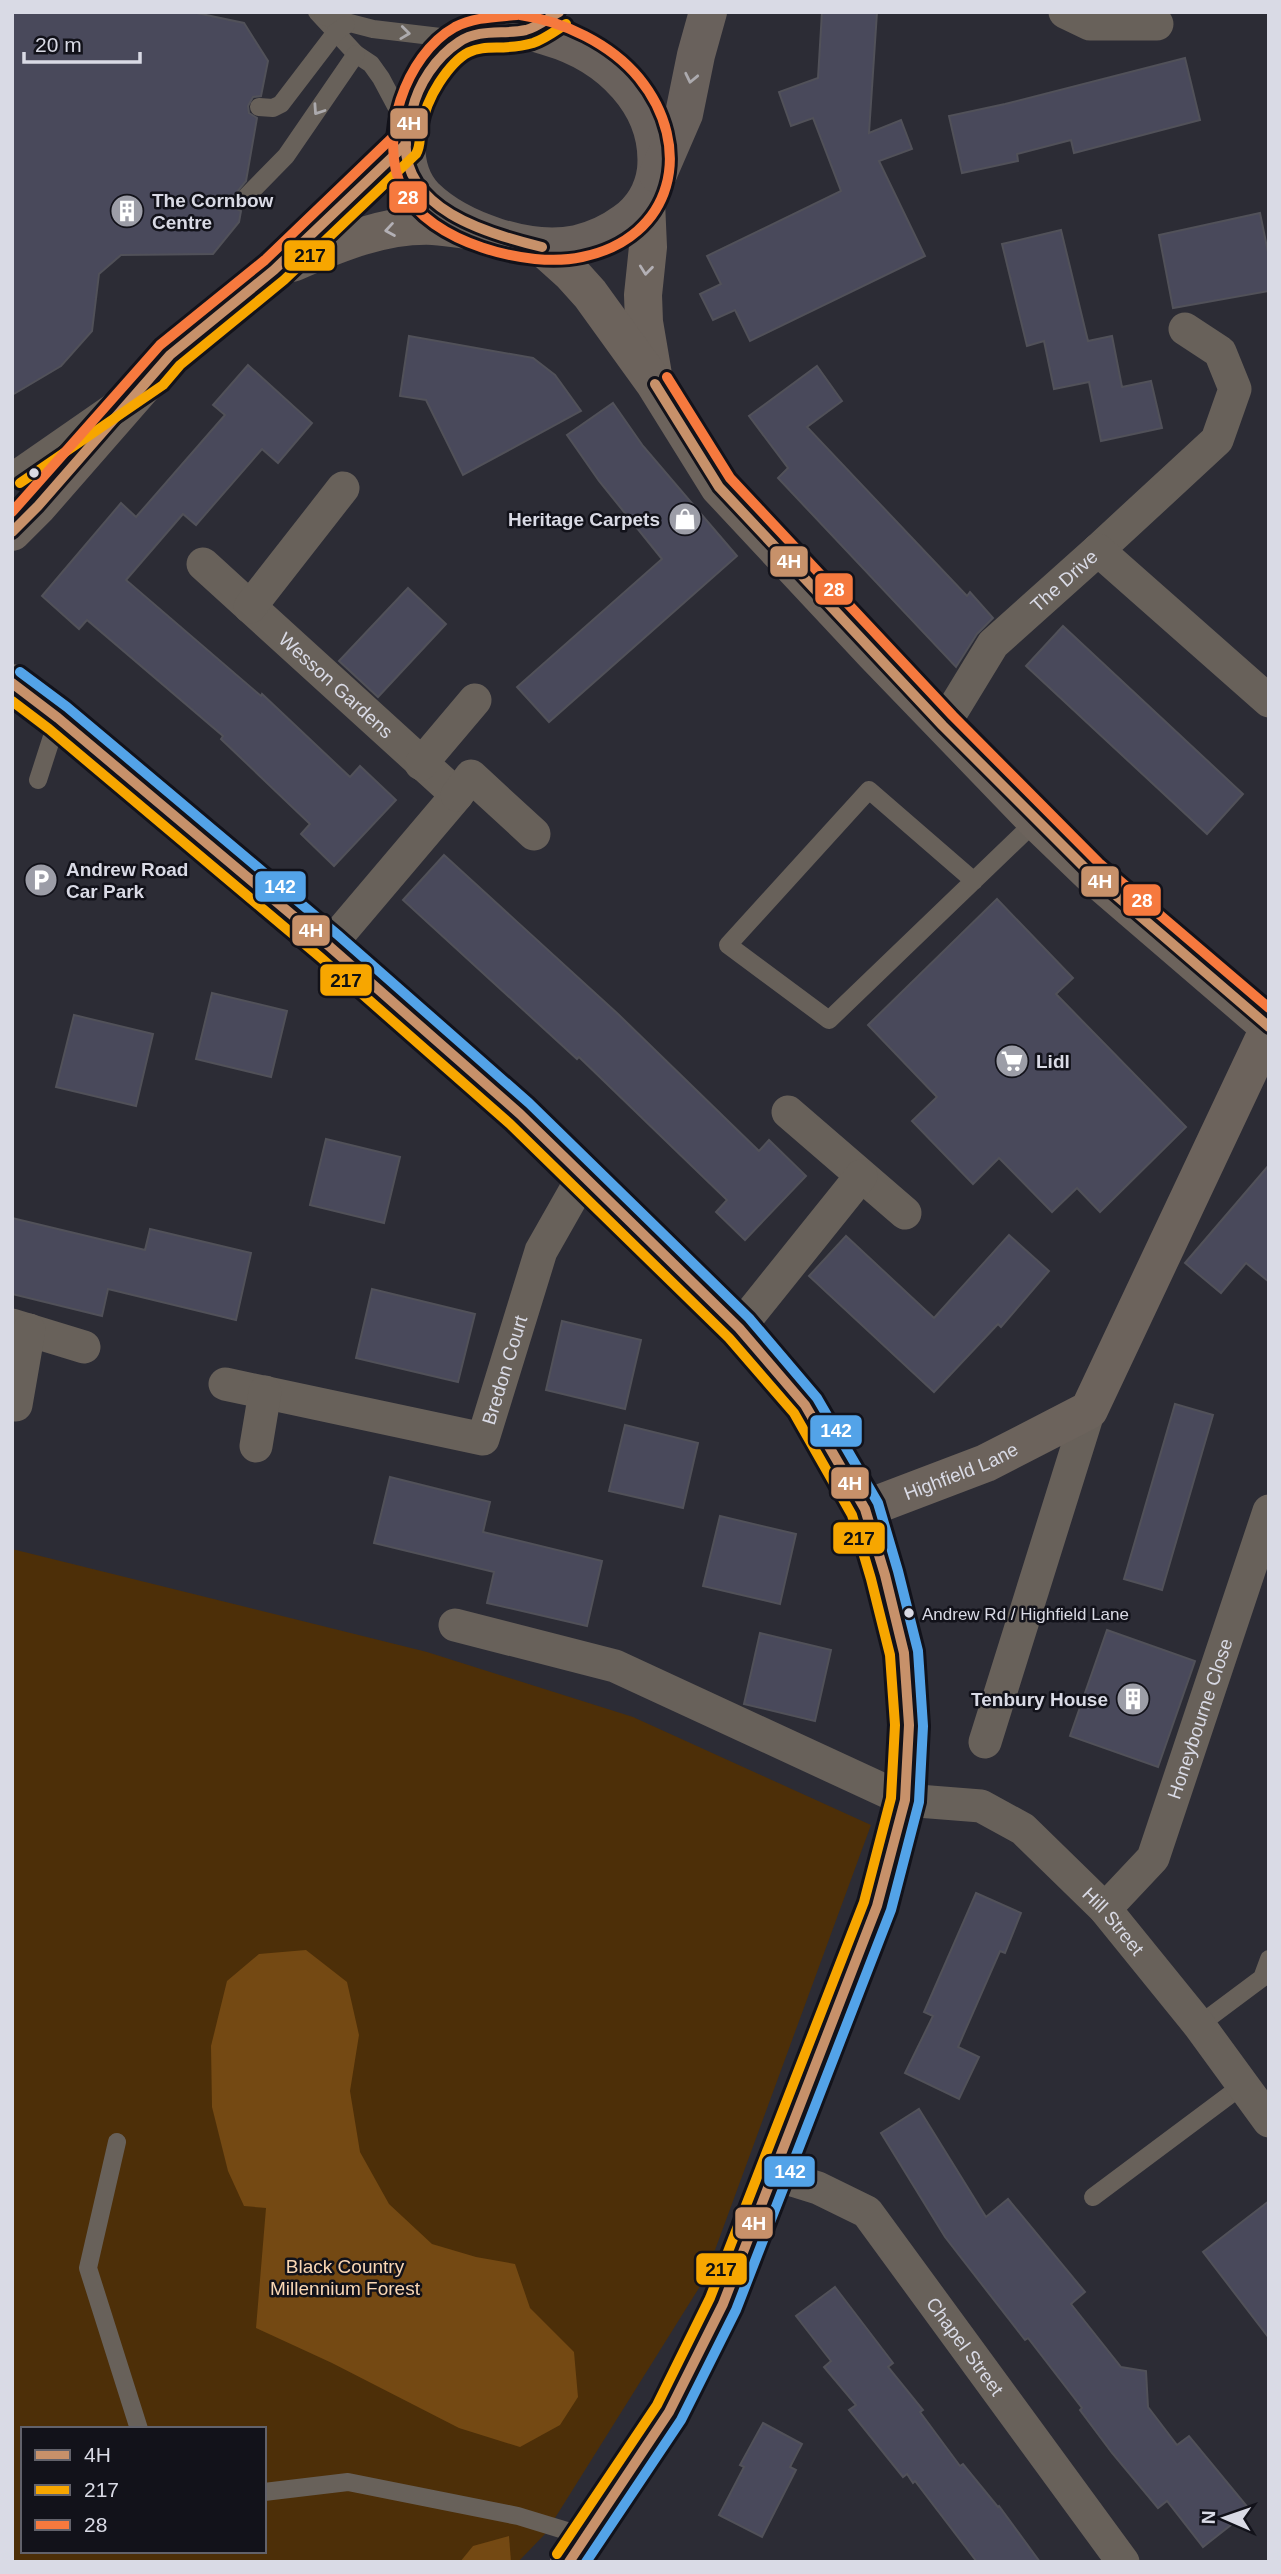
<svg xmlns="http://www.w3.org/2000/svg" width="1281" height="2574" viewBox="0 0 1281 2574" font-family="Arial,sans-serif">
<style>
.green{fill:#4d2f08;fill-rule:evenodd}
.forest{fill:#744913}
.building{fill:#49495b;stroke:#515159;stroke-width:2}
.lines{fill:none;stroke-linecap:round;stroke-linejoin:round}
.lane{stroke:#68615a;stroke-width:18}
.street{stroke:#68615a;stroke-width:33}
.secondary{stroke:#6c635c;stroke-width:38}
.primary{stroke:#69615c;stroke-width:38}
.bus-1-casing{stroke:#12121a;stroke-width:16}
.bus-2-casing{stroke:#12121a;stroke-width:16}
.bus-3-casing{stroke:#12121a;stroke-width:16}
.bus-4-casing{stroke:#12121a;stroke-width:16}
.bus-1{stroke:#c7916a;stroke-width:10}
.bus-2{stroke:#f7a600;stroke-width:10}
.bus-3{stroke:#f6793e;stroke-width:10}
.bus-4{stroke:#53a3e8;stroke-width:10}
.oneway{stroke:#acaaad}
.oneway2{stroke:#acaaae}
.oneway3{stroke:#b3b0b5}
.bus-dot{fill:#d9dae5;stroke:#12121a;stroke-width:2.5}
.labels{text-anchor:middle;stroke-width:5;stroke-linejoin:round;paint-order:stroke}
.bus-label{font-size:17px;fill:#d9dae5;stroke:#12121a;text-anchor:start}
.poi-label{font-size:19px;font-weight:bold;fill:#d9dae5;stroke:#12121a;text-anchor:start}
.street-label{font-size:19px;fill:#d9dae5;stroke:#12121a}
.park-label{font-size:19px;fill:#fad7b4;stroke:#12121a}
.line-badge{stroke:#12121a;stroke-width:2.5}
.badge-label{font-size:19px;text-anchor:middle;font-weight:bold;fill:#fff}
.pale-badge-label{font-size:19px;text-anchor:middle;font-weight:bold;fill:#111}
</style>
<rect width="100%" height="100%" fill="#2c2c35"/>
<path class="green" d="M 12,1549 L 427,1652 L 633,1717 L 871,1825 L 704,2280 L 545,2534 L 518,2562 L 12,2562 ZM 23,2429 L 264,2429 L 264,2551 L 23,2551 Z"/>
<g class="forest">
<polygon points="306,1950 347,1982 359,2035 350,2091 360,2152 389,2204 432,2244 476,2257 515,2264 530,2308 574,2352 578,2397 560,2425 520,2447 459,2428 332,2363 256,2328 266,2208 244,2206 228,2171 212,2107 211,2046 227,1981 259,1954"/>
<polygon points="509,2536 511,2562 460,2562 473,2546"/>
</g>
<g class="building">
<polygon points="12,12 192,12 244,23 268,61 261,96 253,97 248,106 249,113 257,118 246,181 232,198 235,208 241,211 239,222 213,254 121,255 99,274 92,331 61,366 12,395"/>
<polygon points="822,12 877,12 869,133 901,120 912,149 879,161 925,256 750,341 735,310 713,320 700,294 721,284 707,256 841,191 813,118 791,126 779,92 818,78"/>
<polygon points="1185,58 1200,120 1074,153 1071,140 1017,154 1018,161 962,173 949,116 1005,104"/>
<polygon points="1260,213 1269,257 1269,291 1173,308 1159,235"/>
<polygon points="1061,230 1088,341 1112,336 1122,387 1151,381 1162,428 1101,441 1089,382 1054,389 1044,341 1027,346 1002,244"/>
<polygon points="409,336 533,358 555,375 581,411 463,475 426,400 400,396"/>
<polygon points="248,365 312,423 278,463 262,449 196,525 183,514 126,580 261,696 262,694 350,777 360,766 396,800 334,866 301,834 310,824 221,739 223,736 87,620 79,629 42,596 121,503 136,517 225,415 213,405"/>
<polygon points="817,366 842,401 807,427 967,596 970,592 993,618 977,634 956,667 778,478 788,468 749,416"/>
<polygon points="613,403 643,446 737,556 549,722 517,687 662,559 599,481 567,435"/>
<polygon points="408,588 446,624 378,697 339,661"/>
<polygon points="1063,626 1243,794 1207,834 1026,666"/>
<polygon points="444,855 618,1014 759,1151 769,1140 806,1176 745,1240 716,1212 727,1200 579,1057 577,1059 403,900"/>
<polygon points="997,899 1073,978 1056,994 1186,1127 1100,1212 1077,1188 1052,1212 999,1158 973,1184 912,1121 937,1097 868,1025"/>
<polygon points="212,993 287,1011 271,1077 196,1059"/>
<polygon points="74,1015 153,1034 136,1106 56,1087"/>
<polygon points="326,1139 400,1157 384,1223 310,1205"/>
<polygon points="1269,1165 1269,1282 1246,1263 1221,1293 1185,1263"/>
<polygon points="12,1218 145,1250 150,1229 251,1253 236,1320 108,1289 102,1316 12,1294"/>
<polygon points="1009,1235 1049,1271 1001,1327 998,1324 934,1392 809,1276 846,1236 934,1318"/>
<polygon points="372,1289 475,1314 458,1382 356,1358"/>
<polygon points="562,1321 641,1340 625,1409 546,1390"/>
<polygon points="1175,1404 1213,1415 1162,1590 1124,1579"/>
<polygon points="625,1425 698,1443 683,1508 609,1491"/>
<polygon points="390,1477 490,1502 483,1532 602,1561 587,1626 487,1603 494,1572 374,1543"/>
<polygon points="720,1516 796,1534 780,1604 703,1586"/>
<polygon points="1107,1630 1195,1661 1158,1767 1070,1736"/>
<polygon points="760,1633 831,1650 815,1721 744,1704"/>
<polygon points="976,1893 1021,1913 1005,1953 1000,1951 958,2047 979,2057 959,2099 905,2073 933,2016 924,2012"/>
<polygon points="919,2109 986,2217 1008,2199 1085,2292 1071,2304 1121,2367 1146,2371 1148,2407 1177,2445 1189,2436 1250,2510 1203,2547 1167,2501 1158,2508 1112,2453 1080,2410 1082,2408 1028,2338 1025,2340 945,2237 881,2133"/>
<polygon points="1269,2201 1269,2338 1203,2252"/>
<polygon points="835,2287 893,2363 888,2367 923,2410 920,2412 960,2466 963,2464 998,2507 999,2506 1040,2562 977,2562 915,2481 913,2483 907,2474 903,2477 849,2410 856,2405 824,2367 831,2361 796,2316"/>
<polygon points="763,2423 802,2444 790,2467 796,2470 762,2537 719,2515 744,2467 740,2465"/>
</g>
<g class="lines">
<g class="lane">
<polyline points="317,12 356,54 371,64 381,78 397,108 402,125"/>
<polyline points="323,16 373,29 457,39"/>
<polyline points="259,107 273,108 281,104 336,32 346,25"/>
<polyline points="243,200 286,156 356,54"/>
<polyline points="12,471 110,403"/>
<polyline points="38,780 58,718"/>
<polyline points="974,881 869,790 728,945 829,1020 1036,821"/>
<polyline points="1199,2025 1262,1978 1269,1959"/>
<polyline points="117,2142 88,2268 139,2429"/>
<polyline points="1093,2197 1243,2085"/>
<polyline points="264,2492 348,2482 518,2516 587,2537"/>
</g>
<g class="street">
<polyline points="1065,12 1090,24 1157,24"/>
<polyline points="1098,550 1217,440 1235,389 1220,352 1185,329"/>
<path id="s1" d="M 203,564 L 457,795 L 329,946"/>
<polyline points="250,607 343,488"/>
<path id="s2" d="M 943,726 L 993,644 L 1098,550 L 1269,701"/>
<polyline points="421,764 475,700"/>
<polyline points="457,795 471,776 534,834"/>
<polyline points="788,1112 905,1213"/>
<polyline points="12,1325 84,1347"/>
<polyline points="739,1328 861,1176"/>
<path id="s3" d="M 225,1384 L 483,1439 L 541,1251 L 583,1177"/>
<polyline points="16,1405 29,1330"/>
<polyline points="256,1446 265,1392"/>
<path id="s4" d="M 455,1625 L 615,1666 L 905,1800 L 981,1806 L 1023,1829 L 1105,1909 L 1199,2025 L 1269,2121"/>
<polyline points="985,1742 1089,1410"/>
<path id="s5" d="M 1105,1909 L 1153,1858 L 1269,1511"/>
<path id="s6" d="M 773,2174 L 818,2188 L 867,2212 L 1123,2562"/>
</g>
<g class="secondary">
<polyline points="646,202 648,247 643,295 644,322 653,375"/>
<polyline points="542,247 572,274 590,294 655,384 719,487 874,653 1036,821 1090,873 1269,1027"/>
<path d="M 292,263 C 337,244 383,224 433,226 C 449,227 465,230 481,232"/>
<polyline points="12,532 38,506 170,355 274,270 406,144"/>
<polyline points="12,683 58,718 329,946 520,1114 739,1328 805,1405 865,1509 885,1575 904,1653 909,1725 905,1800 877,1906 723,2304 669,2412 569,2562"/>
<path id="s7" d="M 865,1509 L 986,1463 L 1089,1410 L 1269,1028"/>
</g>
<g class="primary">
<path d="M 518,29 C 529,30 539,34 549,37 C 608,54 662,104 656,170 C 653,192 643,209 625,222 C 610,233 595,240 577,244 C 530,254 460,231 425,197 C 398,169 403,119 421,88 C 432,70 443,50 461,40 C 477,31 501,31 518,29 Z"/>
<polyline points="658,174 684,114 696,55 708,12"/>
</g>
<defs>
<g id="bus-1">
<path d="M 542,247 C 488,234 399,209 406,137 C 407,128 410,119 412,111 C 418,84 436,57 459,42 C 480,28 503,35 526,30 C 538,27 548,18 559,12"/>
<polyline points="655,384 719,487 943,726 1090,873 1269,1027"/>
<polyline points="12,532 38,506 170,355 274,270 406,144"/>
<polyline points="12,683 58,718 329,946 520,1114 739,1328 805,1405 865,1509 885,1575 904,1653 909,1725 905,1800 877,1906 723,2304 669,2412 569,2562"/>
</g>
<g id="bus-2">
<path d="M 20,483 L 163,385 L 180,365 L 284,280 L 416,154 C 421,146 419,138 421,128 C 424,112 430,97 439,83 C 473,31 488,56 533,43 C 545,39 555,31 566,24"/>
<polyline points="12,701 49,729 320,957 510,1124 729,1338 794,1413 852,1515 871,1579 890,1655 895,1725 891,1798 864,1902 710,2298 657,2405 557,2554"/>
</g>
<g id="bus-3">
<path d="M 517,15 C 496,17 474,17 455,27 C 405,55 377,139 403,190 C 429,242 528,269 582,257 C 674,238 695,147 639,78 C 611,44 563,21 520,15"/>
<polyline points="667,377 730,478 953,716 1099,863 1269,1008"/>
<polyline points="12,512 160,345 265,260 396,134"/>
</g>
<polyline id="bus-4" points="20,672 67,707 338,935 529,1103 749,1318 817,1398 878,1503 898,1571 918,1651 923,1726 919,1802 891,1910 736,2310 681,2420 586,2562"/>
</defs>
<use href="#bus-1" class="bus-1-casing"/>
<use href="#bus-2" class="bus-2-casing"/>
<use href="#bus-3" class="bus-3-casing"/>
<use href="#bus-4" class="bus-4-casing"/>
<use href="#bus-1" class="bus-1"/>
<use href="#bus-2" class="bus-2"/>
<use href="#bus-3" class="bus-3"/>
<use href="#bus-4" class="bus-4"/>
</g>
<defs><path id="oneway-chevron" d="M-2-3.5L2.5 0L-2 3.5" fill="none" stroke-width="1.6" stroke-linecap="round" stroke-linejoin="round" transform="scale(1.75)"/></defs>
<g class="oneway">
<use href="#oneway-chevron" transform="translate(405 33) rotate(7)"/>
<use href="#oneway-chevron" transform="translate(318 110) rotate(124)"/>
</g>
<use class="oneway2" href="#oneway-chevron" transform="translate(691 78) rotate(102)"/>
<g class="oneway3">
<use href="#oneway-chevron" transform="translate(390 230) rotate(171)"/>
<use href="#oneway-chevron" transform="translate(646 270) rotate(96)"/>
</g>
<defs>
<symbol id="building-disc" viewBox="-11 -11 22 22"><circle r="9.5" fill="#9c9da7" stroke="#12121a"/><path d="M-4-6H4V6H1V3H-1V6H-4ZM-2.5-4.3h1.7v1.8h-1.7ZM.8-4.3h1.7v1.8H.8ZM-2.5-1h1.7V.8h-1.7ZM.8-1h1.7V.8H.8Z" fill="#fff"/></symbol>
<symbol id="shop-disc" viewBox="-11 -11 22 22"><circle r="9.5" fill="#9c9da7" stroke="#12121a"/><path d="M-5-2.5h2.3a2.7 3.5 0 0 1 5.4 0H5L5.5 6h-11ZM-1.5-2.5h3a1.5 2.3 0 0 0-3 0Z" fill="#fff"/></symbol>
<symbol id="parking-disc" viewBox="-11 -11 22 22"><circle r="9.5" fill="#9c9da7" stroke="#12121a"/><path d="M-3.5-5.5H1a3.5 3.5 0 0 1 0 7H-1V5.5H-3.5ZM-1-3.4V-.6H.8a1.4 1.4 0 0 0 0-2.8Z" fill="#fff"/></symbol>
<symbol id="supermarket-disc" viewBox="-11 -11 22 22"><circle r="9.5" fill="#9c9da7" stroke="#12121a"/><path d="M-6-5.5h2.5l.6 2H6L4.5 2H-2.5L-4.4-4H-6ZM-1.5 3.2a1.3 1.3 0 1 0 .1 0ZM3 3.2a1.3 1.3 0 1 0 .1 0Z" fill="#fff"/></symbol>
</defs>
<g fill-rule="evenodd">
<use href="#building-disc" x="108" y="192" width="38" height="38"/>
<use href="#shop-disc" x="666" y="500" width="38" height="38"/>
<use href="#parking-disc" x="22" y="861" width="38" height="38"/>
<use href="#supermarket-disc" x="993" y="1042" width="38" height="38"/>
<use href="#building-disc" x="1114" y="1680" width="38" height="38"/>
</g>
<g class="bus-dot">
<circle cx="34" cy="473" r="6"/>
<circle cx="909" cy="1613" r="6"/>
</g>
<g class="labels">
<g class="bus-label">
<text x="922" y="1620">Andrew Rd / Highfield Lane</text>
</g>
<g class="poi-label">
<text x="152" y="207">The Cornbow<tspan x="152" dy="22">Centre</tspan></text>
<text x="660" y="526" text-anchor="end">Heritage Carpets</text>
<text x="66" y="876">Andrew Road<tspan x="66" dy="22">Car Park</tspan></text>
<text x="1036" y="1068">Lidl</text>
<text x="1108" y="1706" text-anchor="end">Tenbury House</text>
</g>
<g class="street-label">
<text dy="7" stroke="none"><textPath href="#s2" startOffset="191">The Drive</textPath></text>
<text dy="7" stroke="none"><textPath href="#s1" startOffset="180">Wesson Gardens</textPath></text>
<text dy="7" stroke="none"><textPath href="#s3" startOffset="336">Bredon Court</textPath></text>
<text dy="7" stroke="none"><textPath href="#s7" startOffset="103">Highfield Lane</textPath></text>
<text dy="7" stroke="none"><textPath href="#s5" startOffset="217">Honeybourne Close</textPath></text>
<text dy="7" stroke="none"><textPath href="#s4" startOffset="738">Hill Street</textPath></text>
<text dy="7" stroke="none"><textPath href="#s6" startOffset="268">Chapel Street</textPath></text>
</g>
<g class="park-label">
<text x="345" y="2273">Black Country<tspan x="345" dy="22">Millennium Forest</tspan></text>
</g>
</g>
<g class="line-badge">
<rect x="389" y="107" width="40" height="33" rx="7" fill="#c7916a"/>
<rect x="388" y="180" width="40" height="34" rx="7" fill="#f6793e"/>
<rect x="283" y="239" width="53" height="33" rx="7" fill="#f7a600"/>
<rect x="769" y="545" width="40" height="33" rx="7" fill="#c7916a"/>
<rect x="814" y="572" width="40" height="34" rx="7" fill="#f6793e"/>
<rect x="1080" y="865" width="40" height="33" rx="7" fill="#c7916a"/>
<rect x="254" y="870" width="53" height="33" rx="7" fill="#53a3e8"/>
<rect x="1122" y="883" width="40" height="34" rx="7" fill="#f6793e"/>
<rect x="291" y="914" width="40" height="33" rx="7" fill="#c7916a"/>
<rect x="319" y="963" width="54" height="34" rx="7" fill="#f7a600"/>
<rect x="809" y="1414" width="54" height="34" rx="7" fill="#53a3e8"/>
<rect x="830" y="1466" width="40" height="34" rx="7" fill="#c7916a"/>
<rect x="832" y="1521" width="54" height="34" rx="7" fill="#f7a600"/>
<rect x="763" y="2155" width="53" height="33" rx="7" fill="#53a3e8"/>
<rect x="734" y="2206" width="40" height="34" rx="7" fill="#c7916a"/>
<rect x="695" y="2252" width="53" height="34" rx="7" fill="#f7a600"/>
</g>
<g class="badge-label">
<text x="409" y="130">4H</text>
<text x="408" y="204">28</text>
<text x="789" y="568">4H</text>
<text x="834" y="596">28</text>
<text x="1100" y="888">4H</text>
<text x="280" y="893">142</text>
<text x="1142" y="907">28</text>
<text x="311" y="937">4H</text>
<text x="836" y="1437">142</text>
<text x="850" y="1490">4H</text>
<text x="790" y="2178">142</text>
<text x="754" y="2230">4H</text>
</g>
<g class="pale-badge-label">
<text x="310" y="262">217</text>
<text x="346" y="987">217</text>
<text x="859" y="1545">217</text>
<text x="721" y="2276">217</text>
</g>
<rect width="1281" height="2574" fill="none" stroke="#d9dae5" stroke-width="28"/>
<rect x="21" y="2427" width="245" height="126" fill="#12121a" stroke="#62626b" stroke-width="2"/>
<rect x="35" y="2450" width="35" height="10" fill="#c7916a" stroke="#62626b" stroke-width="2"/>
<text x="84" y="2462" font-size="21" fill="#d9dae5">4H</text>
<rect x="35" y="2485" width="35" height="10" fill="#f7a600" stroke="#62626b" stroke-width="2"/>
<text x="84" y="2497" font-size="21" fill="#d9dae5">217</text>
<rect x="35" y="2520" width="35" height="10" fill="#f6793e" stroke="#62626b" stroke-width="2"/>
<text x="84" y="2532" font-size="21" fill="#d9dae5">28</text>
<g transform="translate(1225 2518) rotate(272)" stroke="#12121a" stroke-width="5" paint-order="stroke">
<path d="M0-5L12 26L0 18L-12 26Z" fill="#d9dae5"/>
<text y="-10" font-size="19" font-weight="bold" text-anchor="middle" fill="#d9dae5">N</text>
</g>
<path d="M24 52v10h116v-10" fill="none" stroke="#d9dae5" stroke-width="3.5"/>
<text x="35" y="52" font-size="21" fill="#d9dae5" stroke="#12121a" stroke-width="5" paint-order="stroke">20 m</text>
</svg>
